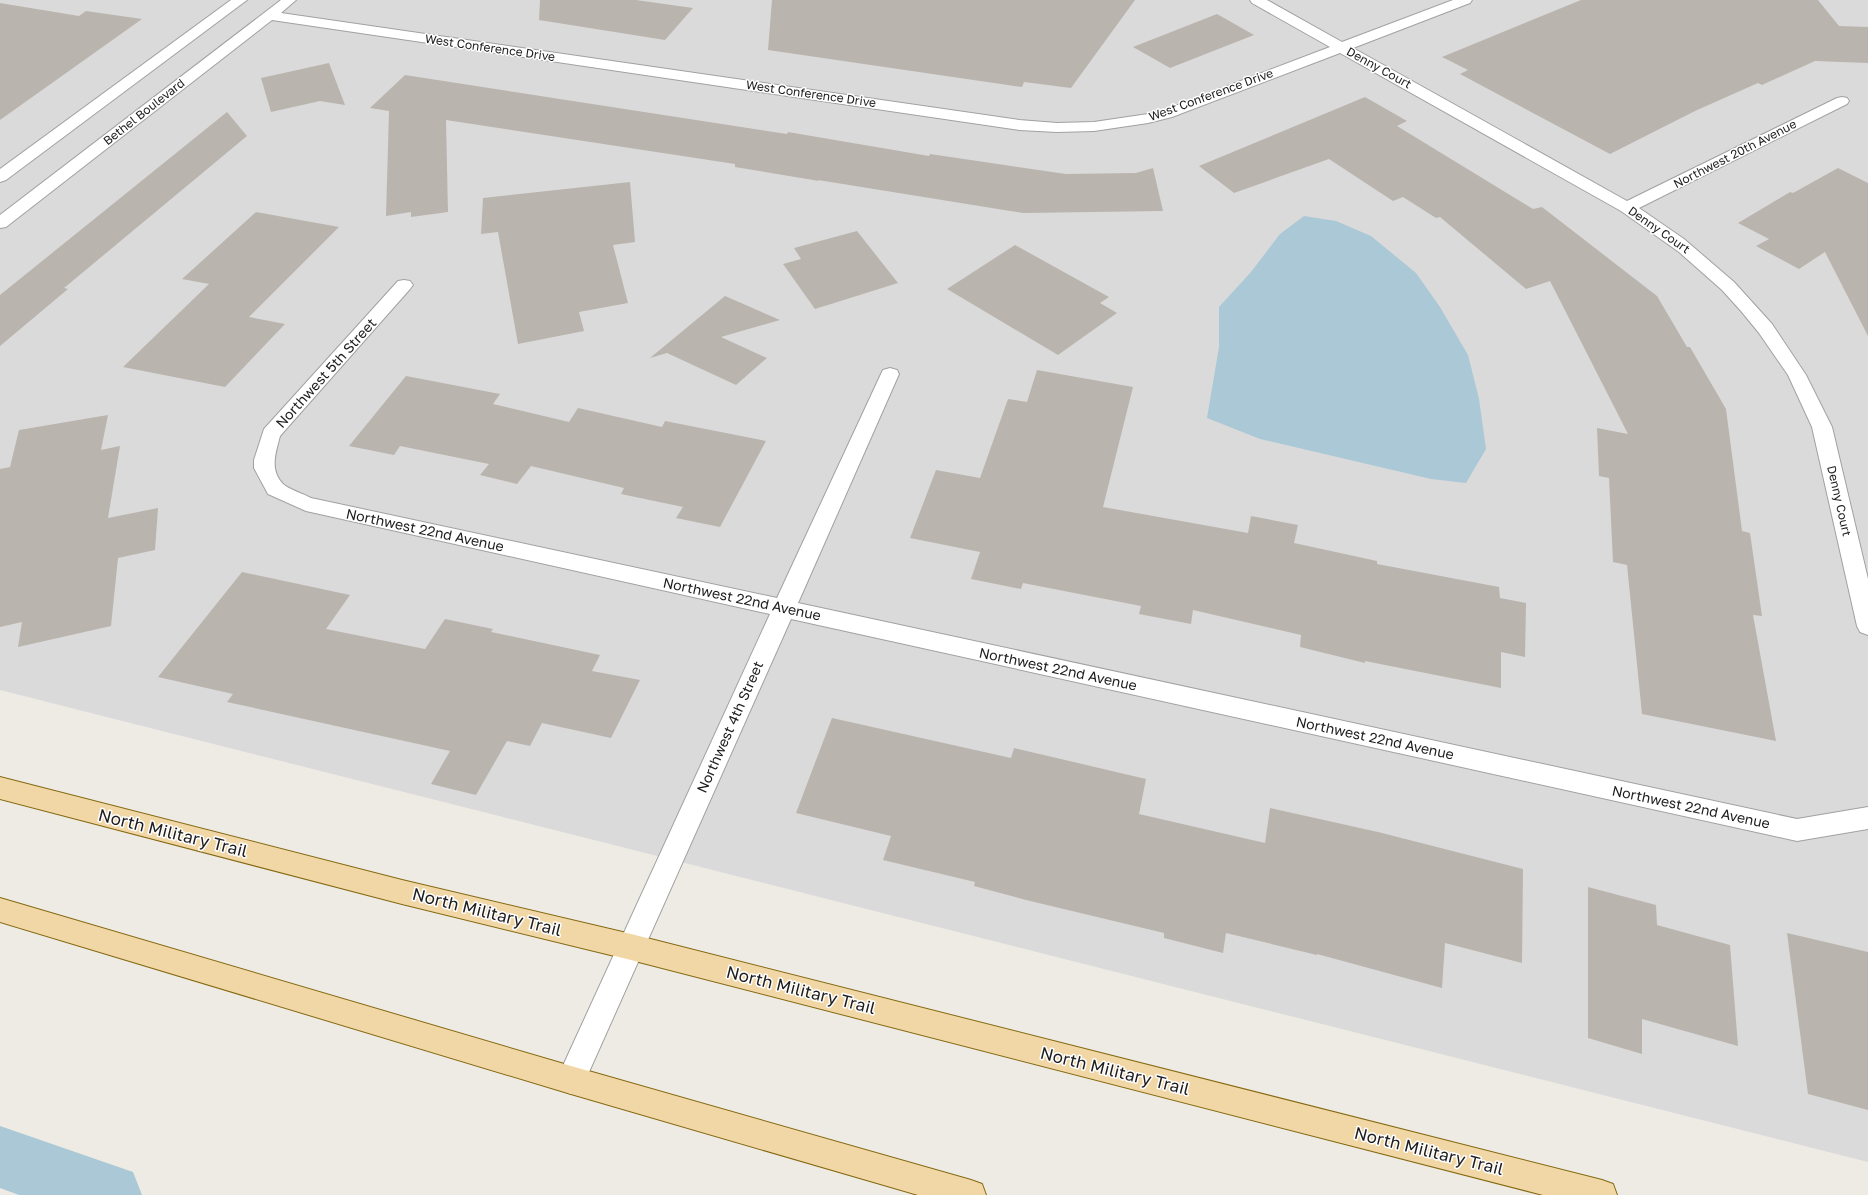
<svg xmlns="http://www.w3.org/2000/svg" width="1868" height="1195" viewBox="0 0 1868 1195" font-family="'Golos Text',sans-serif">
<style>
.residential{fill:#dbdada}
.water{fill:#aac8d6}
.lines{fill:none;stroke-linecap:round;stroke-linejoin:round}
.canal{fill:#aac8d6;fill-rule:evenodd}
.building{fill:#bab4ae}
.minor-casing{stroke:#a1a1a1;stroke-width:2}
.major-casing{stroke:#856911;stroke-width:2}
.minor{fill:#fff;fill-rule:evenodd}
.major{fill:#f1d7a6;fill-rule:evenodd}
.labels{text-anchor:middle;stroke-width:3;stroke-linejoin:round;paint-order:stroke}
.far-street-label{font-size:12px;fill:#1d1d1d;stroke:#fff}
.street-label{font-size:14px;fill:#1d1d1d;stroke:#fff}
.near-street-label{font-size:17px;fill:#1d1d1d;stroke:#fff}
</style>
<rect width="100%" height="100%" fill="#edebe4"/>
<polygon class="residential" points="0,0 1868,0 1868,1162 0,690"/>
<polygon class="water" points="1304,216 1336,221 1371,236 1416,273 1440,307 1468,355 1479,399 1486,449 1466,483 1431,479 1260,439 1207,418 1219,347 1219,307 1251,272 1280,234"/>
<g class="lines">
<polygon class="canal" points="0,1126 133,1172 142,1195 19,1195 0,1188"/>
</g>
<g class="building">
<polygon points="540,0 636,0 693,8 665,40 539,20"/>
<polygon points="772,0 1135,0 1071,88 1024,82 1022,87 768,50"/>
<polygon points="1581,0 1818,0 1839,26 1868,27 1868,63 1815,61 1762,85 1758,83 1695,111 1610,154 1460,74 1468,70 1442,57"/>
<polygon points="0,3 79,16 86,11 142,19 0,120"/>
<polygon points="1217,14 1254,35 1170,68 1133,47"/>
<polygon points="329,63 345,105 320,101 271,112 261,78"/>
<polygon points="405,75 787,134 788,132 929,156 930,154 1066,174 1136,173 1153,168 1163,211 1023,213 818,180 819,181 735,167 735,164 446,120 448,212 411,217 411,212 386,216 389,111 370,108"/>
<polygon points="1365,97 1407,121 1397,126 1533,209 1542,207 1657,296 1687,347 1690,347 1726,409 1742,531 1750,533 1762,616 1753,615 1776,741 1642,714 1627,565 1613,562 1609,478 1599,476 1597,428 1628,434 1550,281 1526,289 1440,217 1436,218 1403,197 1393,201 1329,159 1234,193 1199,166"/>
<polygon points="227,112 247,136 64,288 68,289 0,346 0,295"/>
<polygon points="1838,168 1868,183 1868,336 1825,252 1799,269 1756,246 1769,239 1738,223 1790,192 1793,193"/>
<polygon points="630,182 635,242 613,245 628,303 579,312 584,331 518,344 498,232 481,234 483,198"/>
<polygon points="256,212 339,227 249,317 285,324 225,387 123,367 209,284 182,279"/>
<polygon points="857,231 898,283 815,309 783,264 801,259 794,248"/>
<polygon points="1015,245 1109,297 1100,303 1117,313 1058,355 947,289"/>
<polygon points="725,296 780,320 721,337 767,358 736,385 667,353 650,358"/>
<polygon points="1037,370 1133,387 1103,507 1248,533 1251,516 1298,525 1294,543 1377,561 1377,564 1499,587 1500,598 1526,603 1525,657 1501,652 1501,688 1365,661 1365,663 1300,647 1301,635 1193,610 1191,624 1139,614 1141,606 1023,583 1021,589 971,579 980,552 910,538 936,470 980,478 1008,399 1027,402"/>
<polygon points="406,376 500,394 493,404 569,422 578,408 662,427 665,421 766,441 720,527 676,518 683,507 621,494 624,488 531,466 517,484 480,475 489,464 400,446 394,455 349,446"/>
<polygon points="108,415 101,450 120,446 108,518 158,508 155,550 118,558 111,626 18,647 22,622 0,627 0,469 10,467 19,430"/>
<polygon points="242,572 350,595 326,629 425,649 445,619 493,629 491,632 600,655 592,671 640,680 611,738 542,723 530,746 507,741 476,795 431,784 450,751 227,702 233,694 158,677"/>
<polygon points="832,718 1011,758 1014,748 1146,779 1139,814 1265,843 1270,808 1378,832 1523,869 1522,963 1445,943 1442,988 1317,954 1317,955 1226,933 1223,953 1164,938 1164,933 1026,900 974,886 975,882 883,860 891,836 796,813"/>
<polygon points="1588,887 1656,905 1657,925 1730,945 1738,1046 1642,1019 1642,1054 1588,1038"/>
<polygon points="1787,933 1868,952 1868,1110 1808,1094"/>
</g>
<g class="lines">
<defs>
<g id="minor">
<polygon points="231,0 247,0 6,180 0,182 0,169"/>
<polygon points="281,0 296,0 281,13 1019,120 1057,123 1094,122 1148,114 1162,111 1330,47 1252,3 1250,0 1267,0 1342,42 1453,0 1472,0 1470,3 1353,48 1627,201 1837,98 1842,97 1847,98 1849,101 1847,104 1639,208 1684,239 1734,282 1772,324 1806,375 1832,427 1868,579 1868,635 1860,632 1857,626 1812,427 1788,375 1759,333 1741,311 1722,290 1679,252 1621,211 1340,53 1172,117 1148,123 1094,131 1057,132 1019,130 272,20 6,227 0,228 0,215"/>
<path d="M 404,280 L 410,281 L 413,285 L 410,289 L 280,436 C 276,452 269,470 283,484 C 288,489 304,494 311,498 L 777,598 L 881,374 L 883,370 L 890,368 L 897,370 L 899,374 L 798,603 L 1797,819 L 1868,807 L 1868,829 L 1797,841 L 791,619 L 581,1090 L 571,1094 L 561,1090 L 557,1080 L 561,1070 L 770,614 L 306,511 L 268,494 L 254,468 L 254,460 L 264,429 L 398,281 Z"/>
</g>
<g id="major">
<polygon points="0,777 402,880 631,934 1602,1180 1613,1184 1617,1195 1543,1195 631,960 402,904 0,799"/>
<polygon points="0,898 571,1066 971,1180 982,1184 986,1195 918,1195 571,1094 0,922"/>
</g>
</defs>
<use href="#minor" class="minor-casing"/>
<use href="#major" class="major-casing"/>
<use href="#minor" class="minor"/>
<use href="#major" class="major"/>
</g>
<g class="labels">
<g class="far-street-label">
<text transform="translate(490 48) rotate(8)" y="4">West Conference Drive</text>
<text transform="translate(1379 68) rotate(29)" y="4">Denny Court</text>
<text transform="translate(811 94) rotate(8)" y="4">West Conference Drive</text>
<text transform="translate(1211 95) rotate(-20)" y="4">West Conference Drive</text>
<text transform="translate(144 112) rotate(-38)" y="4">Bethel Boulevard</text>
<text transform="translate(1735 154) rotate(-27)" y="4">Northwest 20th Avenue</text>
<text transform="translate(1659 230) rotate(35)" y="4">Denny Court</text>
<text transform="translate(1839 501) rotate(77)" y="4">Denny Court</text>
</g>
<g class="street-label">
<text transform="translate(326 373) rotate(-48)" y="5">Northwest 5th Street</text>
<text transform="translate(425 530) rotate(12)" y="5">Northwest 22nd Avenue</text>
<text transform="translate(742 599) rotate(12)" y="5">Northwest 22nd Avenue</text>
<text transform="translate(1058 669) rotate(12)" y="5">Northwest 22nd Avenue</text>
<text transform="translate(730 727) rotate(-66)" y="5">Northwest 4th Street</text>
<text transform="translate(1375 738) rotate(12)" y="5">Northwest 22nd Avenue</text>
<text transform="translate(1691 807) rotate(12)" y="5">Northwest 22nd Avenue</text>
</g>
<g class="near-street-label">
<text transform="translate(173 833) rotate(14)" y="6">North Military Trail</text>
<text transform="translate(487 912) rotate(14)" y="6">North Military Trail</text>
<text transform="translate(801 990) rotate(14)" y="6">North Military Trail</text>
<text transform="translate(1115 1071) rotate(14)" y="6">North Military Trail</text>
<text transform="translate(1429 1151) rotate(14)" y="6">North Military Trail</text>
</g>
</g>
</svg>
